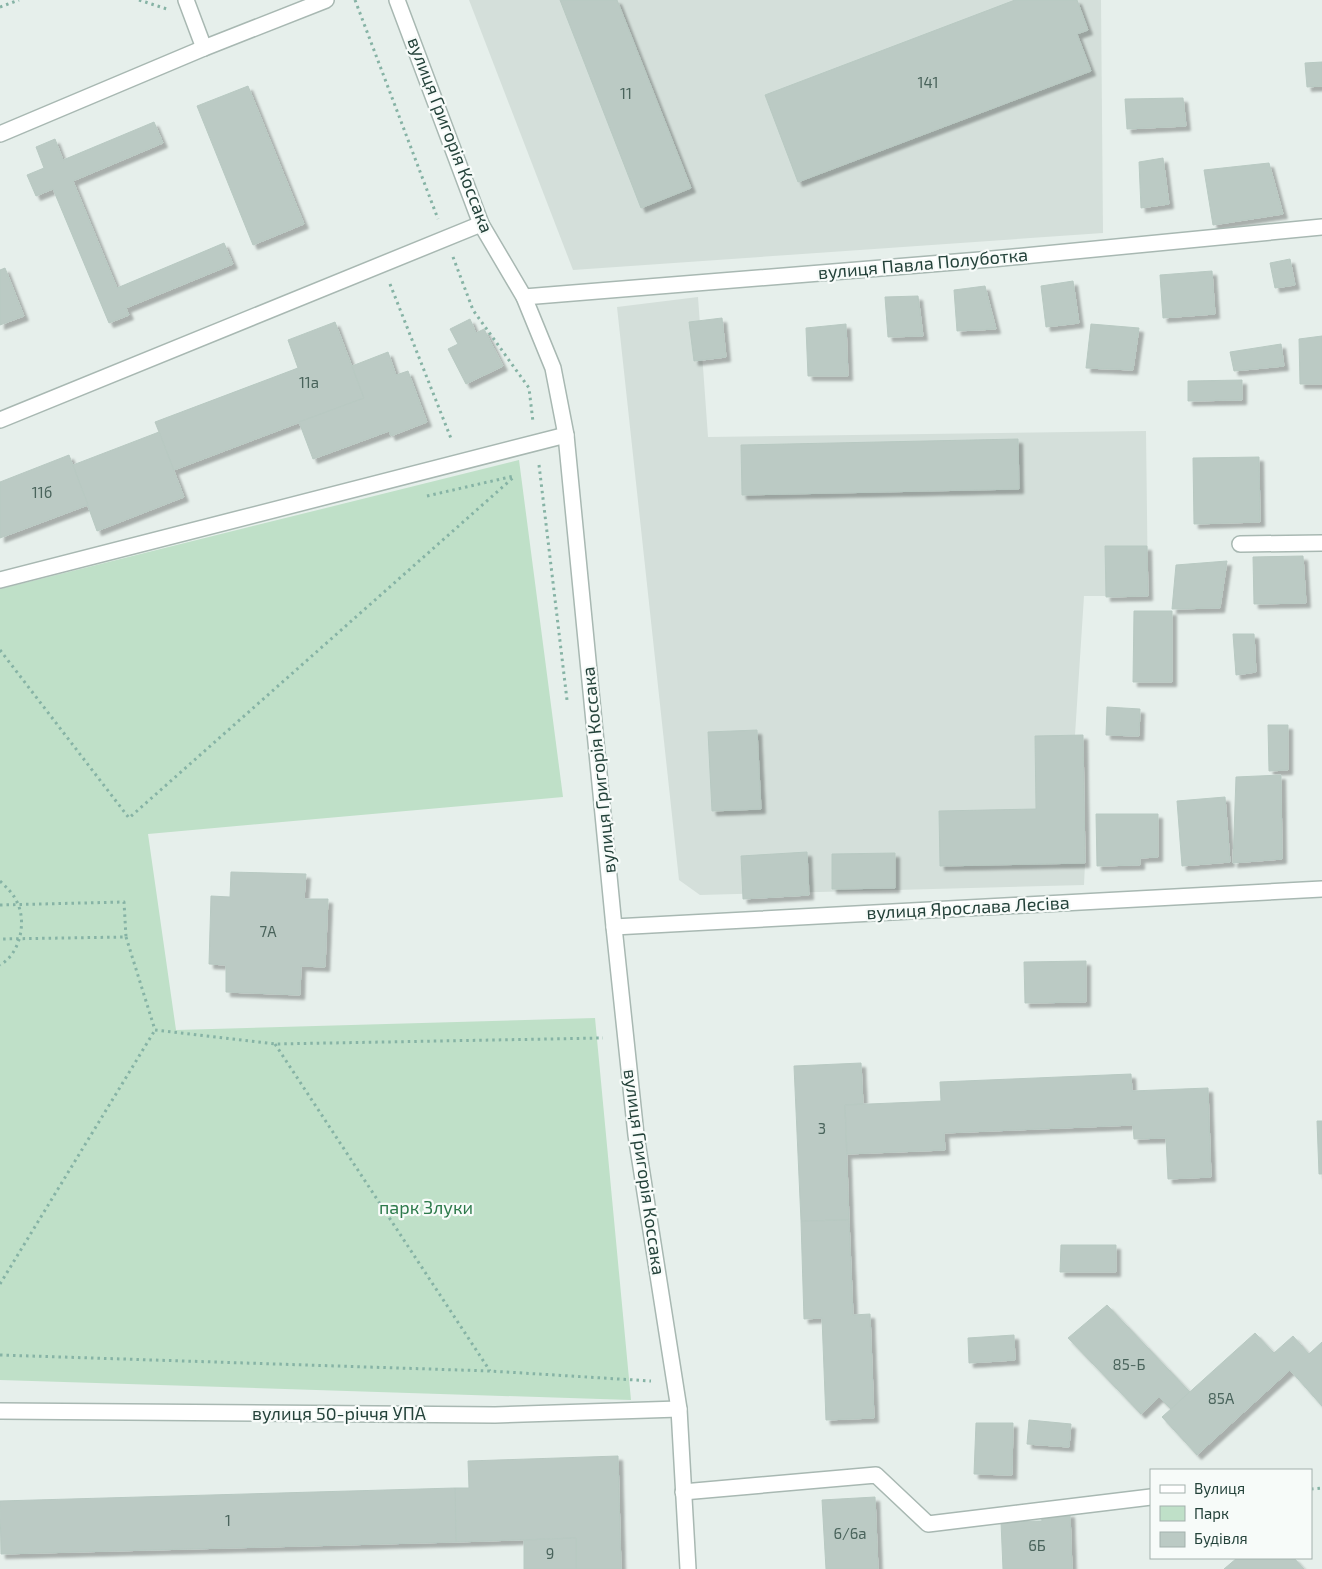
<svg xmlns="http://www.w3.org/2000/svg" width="1322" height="1569" viewBox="0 0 1322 1569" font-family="'Exo 2',sans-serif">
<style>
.built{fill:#d4dfda}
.green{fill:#bfe0c8}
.building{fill:#bbcac4;stroke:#b8c9c2;filter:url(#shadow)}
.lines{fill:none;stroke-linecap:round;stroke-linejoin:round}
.minor-casing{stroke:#a8b8b2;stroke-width:18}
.path{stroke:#86b3a5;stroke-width:3;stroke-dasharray:2.5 4;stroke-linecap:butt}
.minor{stroke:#fff;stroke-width:15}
.labels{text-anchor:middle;stroke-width:4.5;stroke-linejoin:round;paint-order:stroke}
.number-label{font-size:15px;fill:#4a645c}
.street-label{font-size:18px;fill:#24423a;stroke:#f7fbf9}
.park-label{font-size:18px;fill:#2d7a4b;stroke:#f7fbf9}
</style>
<defs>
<filter id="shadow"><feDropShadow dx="4.5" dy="4.5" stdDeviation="1" flood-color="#0004"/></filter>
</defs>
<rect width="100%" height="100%" fill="#e6efeb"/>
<g class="built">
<polygon points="469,0 1101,0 1103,233 573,270"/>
<polygon points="698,297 708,437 1146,431 1148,596 1084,596 1075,735 1083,735 1085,863 1084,885 700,895 679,880 617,307"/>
</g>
<polygon class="green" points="519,460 563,797 148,834 176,1030 595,1018 631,1400 0,1380 0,589"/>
<g class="building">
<polygon points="560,0 617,0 691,188 641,208"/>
<polygon points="1015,0 1077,0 1088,30 1077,34 1091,71 798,182 765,95"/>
<polygon points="1322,62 1322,86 1307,87 1305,63"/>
<polygon points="248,86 304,224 253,245 197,106"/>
<polygon points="1183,98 1186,126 1127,129 1125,99"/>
<polygon points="154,122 163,143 73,181 117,288 224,243 233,264 126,308 129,315 109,323 53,189 36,196 27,175 44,168 36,147 55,139 63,160"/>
<polygon points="1163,158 1169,204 1141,208 1139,162"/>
<polygon points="1269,163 1283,214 1213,225 1204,170"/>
<polygon points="1290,259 1295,285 1275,288 1270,263"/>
<polygon points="5,268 24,316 0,325 0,270"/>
<polygon points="1212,271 1215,314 1163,318 1160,275"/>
<polygon points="1073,281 1079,323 1046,327 1041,286"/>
<polygon points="985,286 996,329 957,331 954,290"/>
<polygon points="918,296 923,336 888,337 885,297"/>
<polygon points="722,318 726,357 694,361 689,322"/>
<polygon points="470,319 476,333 484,329 503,366 466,384 448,349 458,344 450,329"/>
<polygon points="335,322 364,398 174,470 155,422 298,368 288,340"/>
<polygon points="846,324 848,376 808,376 806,328"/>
<polygon points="1091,324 1139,328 1133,370 1086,368"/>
<polygon points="1322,336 1322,384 1300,384 1299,339"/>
<polygon points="1281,344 1284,366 1234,371 1230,352"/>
<polygon points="388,352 396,375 408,371 427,422 391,436 389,431 313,459 299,422 364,398 352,366"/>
<polygon points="1242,380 1242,400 1188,401 1188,381"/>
<polygon points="159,432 184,497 97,531 73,465"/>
<polygon points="1018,439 1019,489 742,495 741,445"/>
<polygon points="69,455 88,505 0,538 0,482"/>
<polygon points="1259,457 1260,522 1194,524 1193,458"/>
<polygon points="1105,546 1147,546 1148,596 1106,597"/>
<polygon points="1303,556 1306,603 1254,604 1253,557"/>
<polygon points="1227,561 1220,608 1172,609 1176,565"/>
<polygon points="1134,611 1172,611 1172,682 1133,682"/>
<polygon points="1233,634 1254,634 1256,672 1236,675"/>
<polygon points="1107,707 1140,709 1139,736 1106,735"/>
<polygon points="1268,725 1288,725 1288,770 1269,771"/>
<polygon points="757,730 761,809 712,811 708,732"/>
<polygon points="1083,735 1085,863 940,866 939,811 1036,809 1035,736"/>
<polygon points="1281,775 1282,859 1233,863 1236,777"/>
<polygon points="1225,797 1230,862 1182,866 1177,801"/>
<polygon points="1096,814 1158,814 1158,857 1140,858 1140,865 1097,866"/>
<polygon points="807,852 809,895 743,899 741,856"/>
<polygon points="895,853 895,888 832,889 832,854"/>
<polygon points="231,872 306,874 304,899 328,899 325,967 301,966 300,995 226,992 226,965 209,964 211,896 230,897"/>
<polygon points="1086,961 1086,1002 1025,1003 1024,962"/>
<polygon points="861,1063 863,1104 845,1105 849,1220 801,1221 794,1066"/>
<polygon points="1131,1074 1132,1091 1208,1088 1211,1177 1168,1179 1166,1138 1134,1139 1133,1125 944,1133 945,1150 847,1154 845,1105 941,1101 940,1082"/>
<polygon points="1317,1121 1322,1121 1322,1174 1319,1174"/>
<polygon points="849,1220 853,1315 870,1314 874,1418 826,1420 822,1318 804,1319 801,1221"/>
<polygon points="1061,1245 1116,1245 1116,1272 1060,1272"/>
<polygon points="1107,1305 1190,1392 1171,1409 1159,1397 1141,1414 1068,1338"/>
<polygon points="1255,1333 1274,1353 1293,1336 1309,1354 1322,1342 1322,1406 1290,1370 1197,1455 1162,1417"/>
<polygon points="1014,1335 1015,1360 969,1363 968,1338"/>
<polygon points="1029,1420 1071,1424 1069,1447 1027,1444"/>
<polygon points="976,1423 1013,1423 1012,1475 974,1474"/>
<polygon points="618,1456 621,1569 576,1569 576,1538 456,1542 455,1488 469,1488 468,1461"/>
<polygon points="455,1488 456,1542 1,1554 0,1501"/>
<polygon points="875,1497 878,1569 826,1569 822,1500"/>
<polygon points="1070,1513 1072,1569 1003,1569 1001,1522 1042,1521 1041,1514"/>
<polygon points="576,1538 576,1569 524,1569 524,1540"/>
<polygon points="1237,1558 1294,1558 1304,1569 1224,1569"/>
</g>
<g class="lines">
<defs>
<g id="minor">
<polyline points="186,0 204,48"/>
<polyline points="397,0 481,224 524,297 553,368 566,435 614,927 636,1135 679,1409 688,1569"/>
<polyline points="0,134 204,48 326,0"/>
<polyline points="524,297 992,259 1322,227"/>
<polyline points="0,420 481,224"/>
<polyline points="1240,544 1322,543"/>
<polyline points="0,580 566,435"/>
<polyline points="614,927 1322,889"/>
<polyline points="0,1411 495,1415 679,1409"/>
<polyline points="683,1492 876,1475 928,1524 1151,1497"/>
</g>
</defs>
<use href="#minor" class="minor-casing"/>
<g class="path">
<polyline points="139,0 167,9"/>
<polyline points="355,0 438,219"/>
<polyline points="0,7 19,0"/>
<polyline points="453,257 473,310 529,388 533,422"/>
<polyline points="390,284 452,441"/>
<polyline points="539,465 567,700"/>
<polyline points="427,496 514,476"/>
<polyline points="0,650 129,818 515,476"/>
<path d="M 0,881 C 7,888 13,893 17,902 C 27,922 20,954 0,965"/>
<polyline points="0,905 124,902 126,937 0,939"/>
<polyline points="126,937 155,1030 275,1044 603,1038"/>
<polyline points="275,1044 490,1371"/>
<polyline points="0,1284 155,1030"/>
<polyline points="0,1355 490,1371 651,1381"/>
<polyline points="1311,1489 1322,1488"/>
</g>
<use href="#minor" class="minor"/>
</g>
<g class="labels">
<g class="number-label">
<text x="928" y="88">141</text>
<text x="626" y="99">11</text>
<text x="309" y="388">11а</text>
<text x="42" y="498">11б</text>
<text x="268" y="937">7А</text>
<text x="822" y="1134">3</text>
<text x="1129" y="1370">85-Б</text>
<text x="1221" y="1404">85А</text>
<text x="228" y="1526">1</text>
<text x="850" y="1539">6/6а</text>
<text x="1037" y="1551">6Б</text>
<text x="550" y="1559">9</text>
</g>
<g class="street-label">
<text transform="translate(450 135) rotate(69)" y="6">вулиця Григорія Коссака</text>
<text transform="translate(923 264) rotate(-5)" y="6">вулиця Павла Полуботка</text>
<text transform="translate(599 770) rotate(-96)" y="6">вулиця Григорія Коссака</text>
<text transform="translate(968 908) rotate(-3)" y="6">вулиця Ярослава Лесіва</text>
<text transform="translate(644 1172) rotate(82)" y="6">вулиця Григорія Коссака</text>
<text x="339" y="1420">вулиця 50-річчя УПА</text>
</g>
<g class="park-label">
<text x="426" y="1214">парк Злуки</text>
</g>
</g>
<rect x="1150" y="1469" width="162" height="90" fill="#f7fbf9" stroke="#a3b1ad"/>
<rect x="1160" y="1485" width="25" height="8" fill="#ffffff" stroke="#a3b1ad"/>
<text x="1194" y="1494" font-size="15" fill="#24423a">Вулиця</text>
<rect x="1160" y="1506" width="25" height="15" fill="#bfe0c8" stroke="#a3b1ad"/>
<text x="1194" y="1519" font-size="15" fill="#24423a">Парк</text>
<rect x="1160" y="1532" width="25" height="15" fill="#bbcac4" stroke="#a3b1ad"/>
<text x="1194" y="1544" font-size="15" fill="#24423a">Будівля</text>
</svg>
